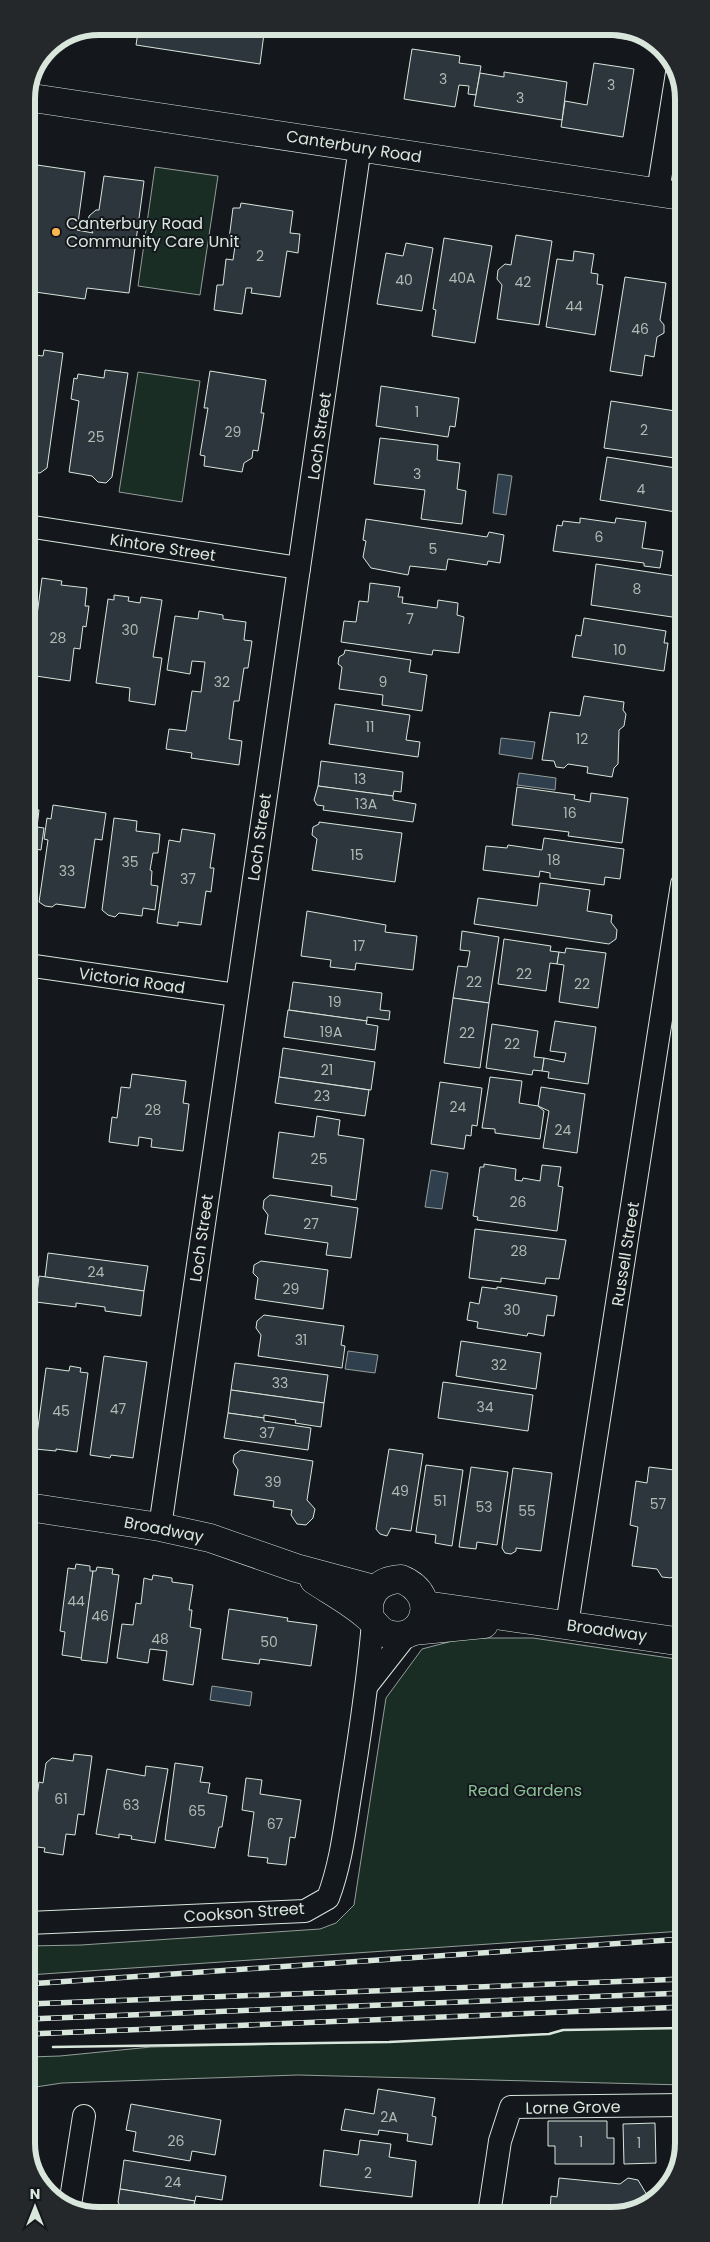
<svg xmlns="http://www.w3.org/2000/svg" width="710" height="2242" viewBox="0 0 710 2242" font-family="Poppins,sans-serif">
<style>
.green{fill:#1a2d24;stroke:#939e99}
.water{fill:#2f3f4d;stroke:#939e99}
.building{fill:#2c363c;stroke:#d8e6dc}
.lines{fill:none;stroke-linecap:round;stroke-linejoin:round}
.street-casing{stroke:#d8e6dc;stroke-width:24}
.secondary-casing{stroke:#d8e6dc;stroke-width:29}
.primary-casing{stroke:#d8e6dc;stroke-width:29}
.street{stroke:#14181c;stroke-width:22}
.secondary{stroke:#14181c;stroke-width:28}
.primary{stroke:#14181c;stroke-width:28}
.rail-casing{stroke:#d8e6dc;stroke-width:5.5}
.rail{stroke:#14181c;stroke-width:4;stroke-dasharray:11;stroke-linecap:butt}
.wall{stroke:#d8e6dc;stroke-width:2.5}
.poi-dot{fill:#ffb74d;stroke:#14181c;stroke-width:2}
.labels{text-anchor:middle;stroke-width:4;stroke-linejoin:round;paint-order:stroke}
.number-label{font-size:14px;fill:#adbab4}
.street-label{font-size:16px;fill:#d8e6dc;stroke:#14181c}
.poi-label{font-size:16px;fill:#d8e6dc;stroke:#14181c;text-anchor:start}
.park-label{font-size:16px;fill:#8ac095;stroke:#14181c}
.rim{fill:none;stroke:#d8e6dc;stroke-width:6}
</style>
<rect width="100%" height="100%" fill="#14181c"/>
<g class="green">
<polygon points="155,167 218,176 200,295 138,286"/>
<polygon points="138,372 200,381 182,502 119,492"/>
<polygon points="464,1638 533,1638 683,1660 683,1931 28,1975 28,1946 81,1945 320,1929 336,1923 354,1905 386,1698 422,1649"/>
<polygon points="684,2028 684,2085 298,2075 62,2083 29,2088 29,2057 60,2056 151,2047 389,2042 549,2034 563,2030"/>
</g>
<g class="water">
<polygon points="498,474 512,476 506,515 493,513"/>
<polygon points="501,738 535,742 532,759 499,754"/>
<polygon points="519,773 556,778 555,790 517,785"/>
<polygon points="431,1170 448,1173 442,1209 425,1207"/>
<polygon points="348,1351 378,1355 375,1373 345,1369"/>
<polygon points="212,1686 252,1692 250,1706 210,1700"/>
</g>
<g class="building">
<polygon points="139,26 265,26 260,64 136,45"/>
<polygon points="616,26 642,37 641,42 575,31 575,26"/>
<polygon points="412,49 460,56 459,63 481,66 476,95 468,94 469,86 459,85 455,107 404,99"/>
<polygon points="594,63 634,69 623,137 561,127 565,101 587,105"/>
<polygon points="504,72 567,82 562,120 474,106 480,73 504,77"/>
<polygon points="37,165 85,172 77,230 93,233 88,224 89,216 96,210 99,210 104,176 144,181 129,293 87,288 85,299 28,291 27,242"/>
<polygon points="241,203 293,211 290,233 300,234 298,253 287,251 280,297 251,293 252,288 246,288 242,314 214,310 217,285 223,285 226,259 233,260 236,239 229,239 233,208 240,208"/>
<polygon points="516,235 552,241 539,325 497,319 502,285 497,279 498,270 505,264 511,265"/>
<polygon points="444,238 492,246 475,343 432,336 436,310 433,309"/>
<polygon points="406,243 433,248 422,311 377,304 386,253 403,256"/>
<polygon points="574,251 594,254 591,273 598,274 597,284 603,285 595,335 546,327 557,259 573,261"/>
<polygon points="625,277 666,283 660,320 664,325 664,333 657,337 654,357 645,355 642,376 610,371"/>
<polygon points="44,350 63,353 47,468 40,473 33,472 27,465 27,354 43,356"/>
<polygon points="105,370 128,373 112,477 106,483 98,482 92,476 69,472 79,401 71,399 74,378 77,379 78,374 104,378"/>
<polygon points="210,371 266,380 261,413 264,413 258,451 253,450 252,458 244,463 242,472 204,466 205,456 200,455 208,408 204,408"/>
<polygon points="381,386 459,398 455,427 450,426 448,437 376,426"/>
<polygon points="611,401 682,412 682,459 604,448"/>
<polygon points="380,438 438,445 437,460 460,463 457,489 466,491 462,524 421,519 425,490 374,484"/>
<polygon points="607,457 682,469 676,512 600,500"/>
<polygon points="580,518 615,523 616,518 646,522 642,548 663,551 660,568 644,566 644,563 553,551 557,525 562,526 563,521 580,523"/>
<polygon points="366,519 487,537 489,532 504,535 500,563 488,561 487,565 448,559 446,570 410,566 408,575 371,568 363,557 366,541 363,540"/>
<polygon points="596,564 682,577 679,618 591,605"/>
<polygon points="42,578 62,581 61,585 87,588 85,606 89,606 86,627 83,626 80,649 74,648 70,681 29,675"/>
<polygon points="370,583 400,587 398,597 403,597 402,603 437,608 438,600 458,603 457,615 464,617 459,653 433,650 432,655 341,642 344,621 356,622 359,601 368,602"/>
<polygon points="114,595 129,597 128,601 140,603 141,597 162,600 153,657 162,658 155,705 129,701 130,688 96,683 108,599 114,600"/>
<polygon points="199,611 223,615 223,619 246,622 244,640 252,641 248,668 244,668 239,701 234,701 229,739 242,741 239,765 191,758 192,753 166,749 169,729 186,731 192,691 201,692 205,662 192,661 190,674 167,670 175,616 198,619"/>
<polygon points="584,618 666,631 664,643 668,643 664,671 572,657 576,635 581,636"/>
<polygon points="345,650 411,660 409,672 427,675 422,711 382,705 383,695 339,689 342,667 338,664 339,657 344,654"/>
<polygon points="584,696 624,702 623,710 626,714 624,726 619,730 618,764 614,768 612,777 587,773 588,767 568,764 564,768 556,767 554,761 542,760 550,712 580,716"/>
<polygon points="335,704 410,715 406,740 420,742 418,757 329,744"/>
<polygon points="321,761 403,772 401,792 394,791 393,796 318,786"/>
<polygon points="318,786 393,796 393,800 416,804 413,822 323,810 324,806 317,805 314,800"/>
<polygon points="517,787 575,795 574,799 590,802 591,793 628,798 622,843 568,836 569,832 512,825"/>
<polygon points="53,805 106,813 102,840 95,839 85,908 56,904 52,907 45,906 39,902 48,840 44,839 47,818 51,819"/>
<polygon points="27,808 39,810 37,827 44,828 41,850 29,848 27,862"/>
<polygon points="114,818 137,821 136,831 160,834 158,853 153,853 150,870 152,871 151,885 158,886 155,910 143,908 142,916 119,913 115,917 108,915 102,910"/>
<polygon points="319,822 402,833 395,882 312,870 317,839 312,835 313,827 319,824"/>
<polygon points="182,829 215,834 210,868 214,868 211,892 206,891 201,925 178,922 178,926 157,923 169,840 180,842"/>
<polygon points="544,838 624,849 620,879 605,877 604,885 550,878 550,873 540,871 539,877 483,870 486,846 507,848 508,845 542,850"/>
<polygon points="540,883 590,890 587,911 612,915 611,922 617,930 616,939 609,944 474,924 478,898 537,906"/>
<polygon points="307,911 386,925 385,932 417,936 413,970 356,963 355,970 330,967 331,960 301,956"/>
<polygon points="462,931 499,937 489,1003 453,998 458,966 467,967 470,951 460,950"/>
<polygon points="504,939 551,946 550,951 559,952 557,964 550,963 546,991 498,984"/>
<polygon points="566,948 606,953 598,1008 559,1002 564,965 557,964 559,952 565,953"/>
<polygon points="293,982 382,993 380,1010 390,1011 389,1020 367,1017 367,1021 289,1010"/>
<polygon points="453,998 489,1003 480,1068 444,1063"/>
<polygon points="288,1010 367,1021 366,1024 378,1026 375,1050 284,1037"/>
<polygon points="555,1021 596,1027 588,1084 548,1078 549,1072 542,1071 544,1058 564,1062 566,1053 550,1051"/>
<polygon points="492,1024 538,1031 534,1057 544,1058 542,1071 533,1070 532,1075 486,1068"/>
<polygon points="283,1048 375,1062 371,1090 279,1077"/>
<polygon points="27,1054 33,1055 28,1093 35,1094 32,1116 28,1116"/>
<polygon points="132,1074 186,1081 183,1103 189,1104 183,1151 151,1147 152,1139 139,1137 138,1146 109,1142 112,1117 117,1118 121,1087 130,1088"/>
<polygon points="279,1077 369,1090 365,1116 275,1103"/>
<polygon points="490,1077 522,1081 519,1103 538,1106 544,1111 540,1139 495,1133 495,1129 482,1128"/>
<polygon points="440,1082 482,1088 477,1126 472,1125 471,1136 466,1135 464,1149 431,1144"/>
<polygon points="541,1087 585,1094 577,1153 543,1148 549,1111 538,1106"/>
<polygon points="317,1116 340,1120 338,1135 364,1139 356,1200 331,1196 332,1186 273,1178 279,1132 314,1137"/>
<polygon points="484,1164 516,1169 515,1180 522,1181 523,1178 540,1181 542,1165 561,1167 558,1186 563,1187 557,1231 477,1220 478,1217 473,1216 480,1167 484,1167"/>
<polygon points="270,1195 358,1208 351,1258 326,1255 328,1243 265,1234 268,1215 263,1208 264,1200"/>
<polygon points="475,1229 566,1240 559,1279 546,1278 545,1284 501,1278 501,1282 469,1278"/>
<polygon points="48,1253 148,1266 144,1291 45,1277"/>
<polygon points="261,1261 328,1270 323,1309 255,1299 258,1278 253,1273 254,1265"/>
<polygon points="39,1276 144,1291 141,1316 105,1311 105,1307 76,1303 76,1307 36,1302"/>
<polygon points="482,1287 497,1289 497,1287 557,1296 554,1316 547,1315 544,1336 528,1333 527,1336 477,1328 478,1322 467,1320 470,1302 479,1304"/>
<polygon points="264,1315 344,1326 341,1345 345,1346 342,1368 258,1356 261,1335 256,1328 257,1321"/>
<polygon points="461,1341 541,1353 536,1389 456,1376"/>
<polygon points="104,1356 147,1362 133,1458 111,1455 110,1458 90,1455"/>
<polygon points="28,1359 35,1360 28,1427 31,1427 29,1446 28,1446"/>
<polygon points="235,1363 328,1375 324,1403 231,1390"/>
<polygon points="70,1366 81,1368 80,1372 88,1373 77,1452 56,1449 56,1451 35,1449 46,1368 69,1371"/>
<polygon points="443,1382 533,1395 528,1431 438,1418"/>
<polygon points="231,1390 324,1403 321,1427 295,1423 296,1420 264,1415 264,1418 228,1413"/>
<polygon points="228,1413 264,1418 264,1421 311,1428 308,1450 224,1438"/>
<polygon points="389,1449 423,1454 411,1531 391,1528 387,1536 380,1534 376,1529"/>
<polygon points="241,1450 313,1461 307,1500 315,1509 313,1518 306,1525 297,1524 291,1515 292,1510 273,1507 274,1501 234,1495 238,1470 233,1462 234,1455"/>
<polygon points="426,1465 463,1470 452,1546 435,1543 436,1535 416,1532"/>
<polygon points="471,1467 508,1472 497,1545 477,1542 476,1549 459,1547"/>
<polygon points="649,1467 683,1471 683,1569 676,1568 676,1573 671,1578 662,1577 657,1569 632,1566 638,1527 630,1525 636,1481 647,1483"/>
<polygon points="513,1468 552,1473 541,1551 516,1548 516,1551 511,1554 505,1553 502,1548"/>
<polygon points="76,1564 90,1566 90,1571 93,1571 82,1658 62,1655 65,1632 60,1631 68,1568 75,1569"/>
<polygon points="97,1567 113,1569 112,1574 119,1575 107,1663 81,1660 93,1571 96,1571"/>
<polygon points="153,1575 172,1578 172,1582 193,1585 189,1610 192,1610 190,1627 201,1629 193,1685 163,1680 167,1651 150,1649 148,1663 117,1658 122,1624 133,1625 136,1603 141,1604 144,1578 152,1580"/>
<polygon points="229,1609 288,1618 287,1621 317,1625 311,1666 260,1659 259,1664 222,1659"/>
<polygon points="74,1754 92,1756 84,1815 78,1814 75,1835 66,1834 63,1855 44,1852 45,1848 30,1846 39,1782 43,1783 46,1763 52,1758 73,1761"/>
<polygon points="175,1763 203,1767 200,1782 210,1783 208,1793 227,1796 222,1827 219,1827 215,1848 165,1840"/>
<polygon points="146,1766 168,1769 155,1843 131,1839 132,1836 119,1834 119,1838 96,1834 107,1769 145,1776"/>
<polygon points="246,1778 262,1780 260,1794 301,1800 295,1838 290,1837 286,1865 267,1863 268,1858 248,1856 254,1812 242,1810"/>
<polygon points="378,2089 435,2098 432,2116 436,2117 432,2145 407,2141 408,2134 379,2130 378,2135 341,2130 345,2109 374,2114"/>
<polygon points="131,2104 221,2120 215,2155 192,2151 190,2161 133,2151 136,2132 126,2130"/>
<polygon points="548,2121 607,2121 607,2138 614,2138 614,2164 555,2164 555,2146 548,2146"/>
<polygon points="655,2123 656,2163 624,2164 623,2124"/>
<polygon points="360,2140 391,2144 389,2157 416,2161 412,2197 320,2186 324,2150 358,2155"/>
<polygon points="124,2160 226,2176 222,2200 196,2196 195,2201 120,2189"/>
<polygon points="559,2178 620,2184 628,2178 638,2180 650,2200 630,2213 550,2212 551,2196 557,2197"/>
<polygon points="120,2189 195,2201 194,2204 214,2207 213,2215 123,2215 124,2209 122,2209 118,2202"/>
</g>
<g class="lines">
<defs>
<g id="street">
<polyline points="658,192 677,73"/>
<polyline points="27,526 299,568"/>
<polyline points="27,965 236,995"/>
<polyline points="160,1527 360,147"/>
<polyline points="567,1625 682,884"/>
<polyline points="368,1684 408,1633"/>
<path d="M 28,1923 L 305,1911 L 328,1898 C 341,1864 345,1827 351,1790 C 360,1735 368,1680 373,1623"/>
<polyline points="70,2205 84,2116"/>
<polyline points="489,2214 500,2141 511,2107 684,2105"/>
</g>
<g id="secondary">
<polyline points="28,1507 160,1527 210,1538 296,1568 374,1589"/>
<path d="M 314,1580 C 332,1592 353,1603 368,1617 C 376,1623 378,1631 388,1634 C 422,1645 443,1596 401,1579 C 378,1580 365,1595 370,1618"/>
<polyline points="425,1605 683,1642"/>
<polyline points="413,1631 484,1624"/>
</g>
<polyline id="primary" points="26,97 681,196"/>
</defs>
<use href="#street" class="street-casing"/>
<use href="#secondary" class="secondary-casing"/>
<use href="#primary" class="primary-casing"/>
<use href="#street" class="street"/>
<use href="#secondary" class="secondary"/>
<use href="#primary" class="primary"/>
<defs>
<g id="rail">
<polyline points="28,1984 684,1939"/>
<polyline points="28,2004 684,1979"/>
<polyline points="29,2019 684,1993"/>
<polyline points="29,2034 684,2007"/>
</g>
</defs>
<use href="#rail" class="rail-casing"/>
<use href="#rail" class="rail"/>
<polyline class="wall" points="53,2047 389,2042 549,2034 563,2030 684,2028"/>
</g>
<circle class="poi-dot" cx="56" cy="232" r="5"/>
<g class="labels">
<g class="number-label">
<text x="443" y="84">3</text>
<text x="611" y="90">3</text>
<text x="520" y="103">3</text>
<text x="260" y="261">2</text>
<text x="462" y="283">40A</text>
<text x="404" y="285">40</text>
<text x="523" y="287">42</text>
<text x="574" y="311">44</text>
<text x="640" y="334">46</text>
<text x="417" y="417">1</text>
<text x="644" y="435">2</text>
<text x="233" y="437">29</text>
<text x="96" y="442">25</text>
<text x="417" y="479">3</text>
<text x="641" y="494">4</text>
<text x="599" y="542">6</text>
<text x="433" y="554">5</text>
<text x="637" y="594">8</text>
<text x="410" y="624">7</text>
<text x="130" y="635">30</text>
<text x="58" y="643">28</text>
<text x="620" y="655">10</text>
<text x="222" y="687">32</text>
<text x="383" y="687">9</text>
<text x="370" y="732">11</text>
<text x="582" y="744">12</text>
<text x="360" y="784">13</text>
<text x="366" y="809">13A</text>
<text x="570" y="818">16</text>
<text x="357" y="860">15</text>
<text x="554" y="865">18</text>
<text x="130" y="867">35</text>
<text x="67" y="876">33</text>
<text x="188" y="884">37</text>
<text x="359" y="951">17</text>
<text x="524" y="979">22</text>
<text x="474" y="987">22</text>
<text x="582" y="989">22</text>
<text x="335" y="1007">19</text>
<text x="331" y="1037">19A</text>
<text x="467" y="1038">22</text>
<text x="512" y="1049">22</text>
<text x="327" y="1075">21</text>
<text x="322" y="1101">23</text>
<text x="458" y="1112">24</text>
<text x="153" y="1115">28</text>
<text x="563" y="1135">24</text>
<text x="319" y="1164">25</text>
<text x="518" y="1207">26</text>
<text x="311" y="1229">27</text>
<text x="519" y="1256">28</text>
<text x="96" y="1277">24</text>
<text x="291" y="1294">29</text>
<text x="512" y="1315">30</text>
<text x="301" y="1345">31</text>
<text x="499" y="1370">32</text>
<text x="280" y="1388">33</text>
<text x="485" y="1412">34</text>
<text x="118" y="1414">47</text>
<text x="61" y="1416">45</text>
<text x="267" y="1438">37</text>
<text x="273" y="1487">39</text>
<text x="400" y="1496">49</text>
<text x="440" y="1506">51</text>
<text x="658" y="1509">57</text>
<text x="484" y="1512">53</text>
<text x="527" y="1516">55</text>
<text x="76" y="1606">44</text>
<text x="100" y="1621">46</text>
<text x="160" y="1644">48</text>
<text x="269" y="1647">50</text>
<text x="61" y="1804">61</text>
<text x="131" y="1810">63</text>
<text x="197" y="1816">65</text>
<text x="275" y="1829">67</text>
<text x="389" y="2122">2A</text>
<text x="176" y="2146">26</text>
<text x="581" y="2147">1</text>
<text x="639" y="2148">1</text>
<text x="368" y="2178">2</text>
<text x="173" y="2187">24</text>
</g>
<g class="street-label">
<text transform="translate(354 146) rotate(9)" y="6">Canterbury Road</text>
<text transform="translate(319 436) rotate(-82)" y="6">Loch Street</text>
<text transform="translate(163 547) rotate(9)" y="6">Kintore Street</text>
<text transform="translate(259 837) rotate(-82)" y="6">Loch Street</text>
<text transform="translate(132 980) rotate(8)" y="6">Victoria Road</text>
<text transform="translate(201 1238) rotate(-82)" y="6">Loch Street</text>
<text transform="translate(625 1254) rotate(-81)" y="6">Russell Street</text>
<text transform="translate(164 1529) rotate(11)" y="6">Broadway</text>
<text transform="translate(607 1630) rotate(8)" y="6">Broadway</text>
<text transform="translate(244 1912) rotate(-4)" y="6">Cookson Street</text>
<text transform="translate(573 2107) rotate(-1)" y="6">Lorne Grove</text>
</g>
<g class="poi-label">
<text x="66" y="229">Canterbury Road<tspan x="66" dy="18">Community Care Unit</tspan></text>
</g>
<g class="park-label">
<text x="525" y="1796">Read Gardens</text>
</g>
</g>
<path d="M0 0H710V2242H0ZM99 35H611A64 64 0 0 1 675 99V2143A64 64 0 0 1 611 2207H99A64 64 0 0 1 35 2143V99A64 64 0 0 1 99 35Z" fill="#24282b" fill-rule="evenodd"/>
<path class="rim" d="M99 35H611A64 64 0 0 1 675 99V2143A64 64 0 0 1 611 2207H99A64 64 0 0 1 35 2143V99A64 64 0 0 1 99 35Z"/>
<g transform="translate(35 2207)" stroke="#14181c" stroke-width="4" paint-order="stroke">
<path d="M0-4L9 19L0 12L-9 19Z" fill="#d8e6dc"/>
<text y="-8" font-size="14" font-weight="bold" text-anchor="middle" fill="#d8e6dc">N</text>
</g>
</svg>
